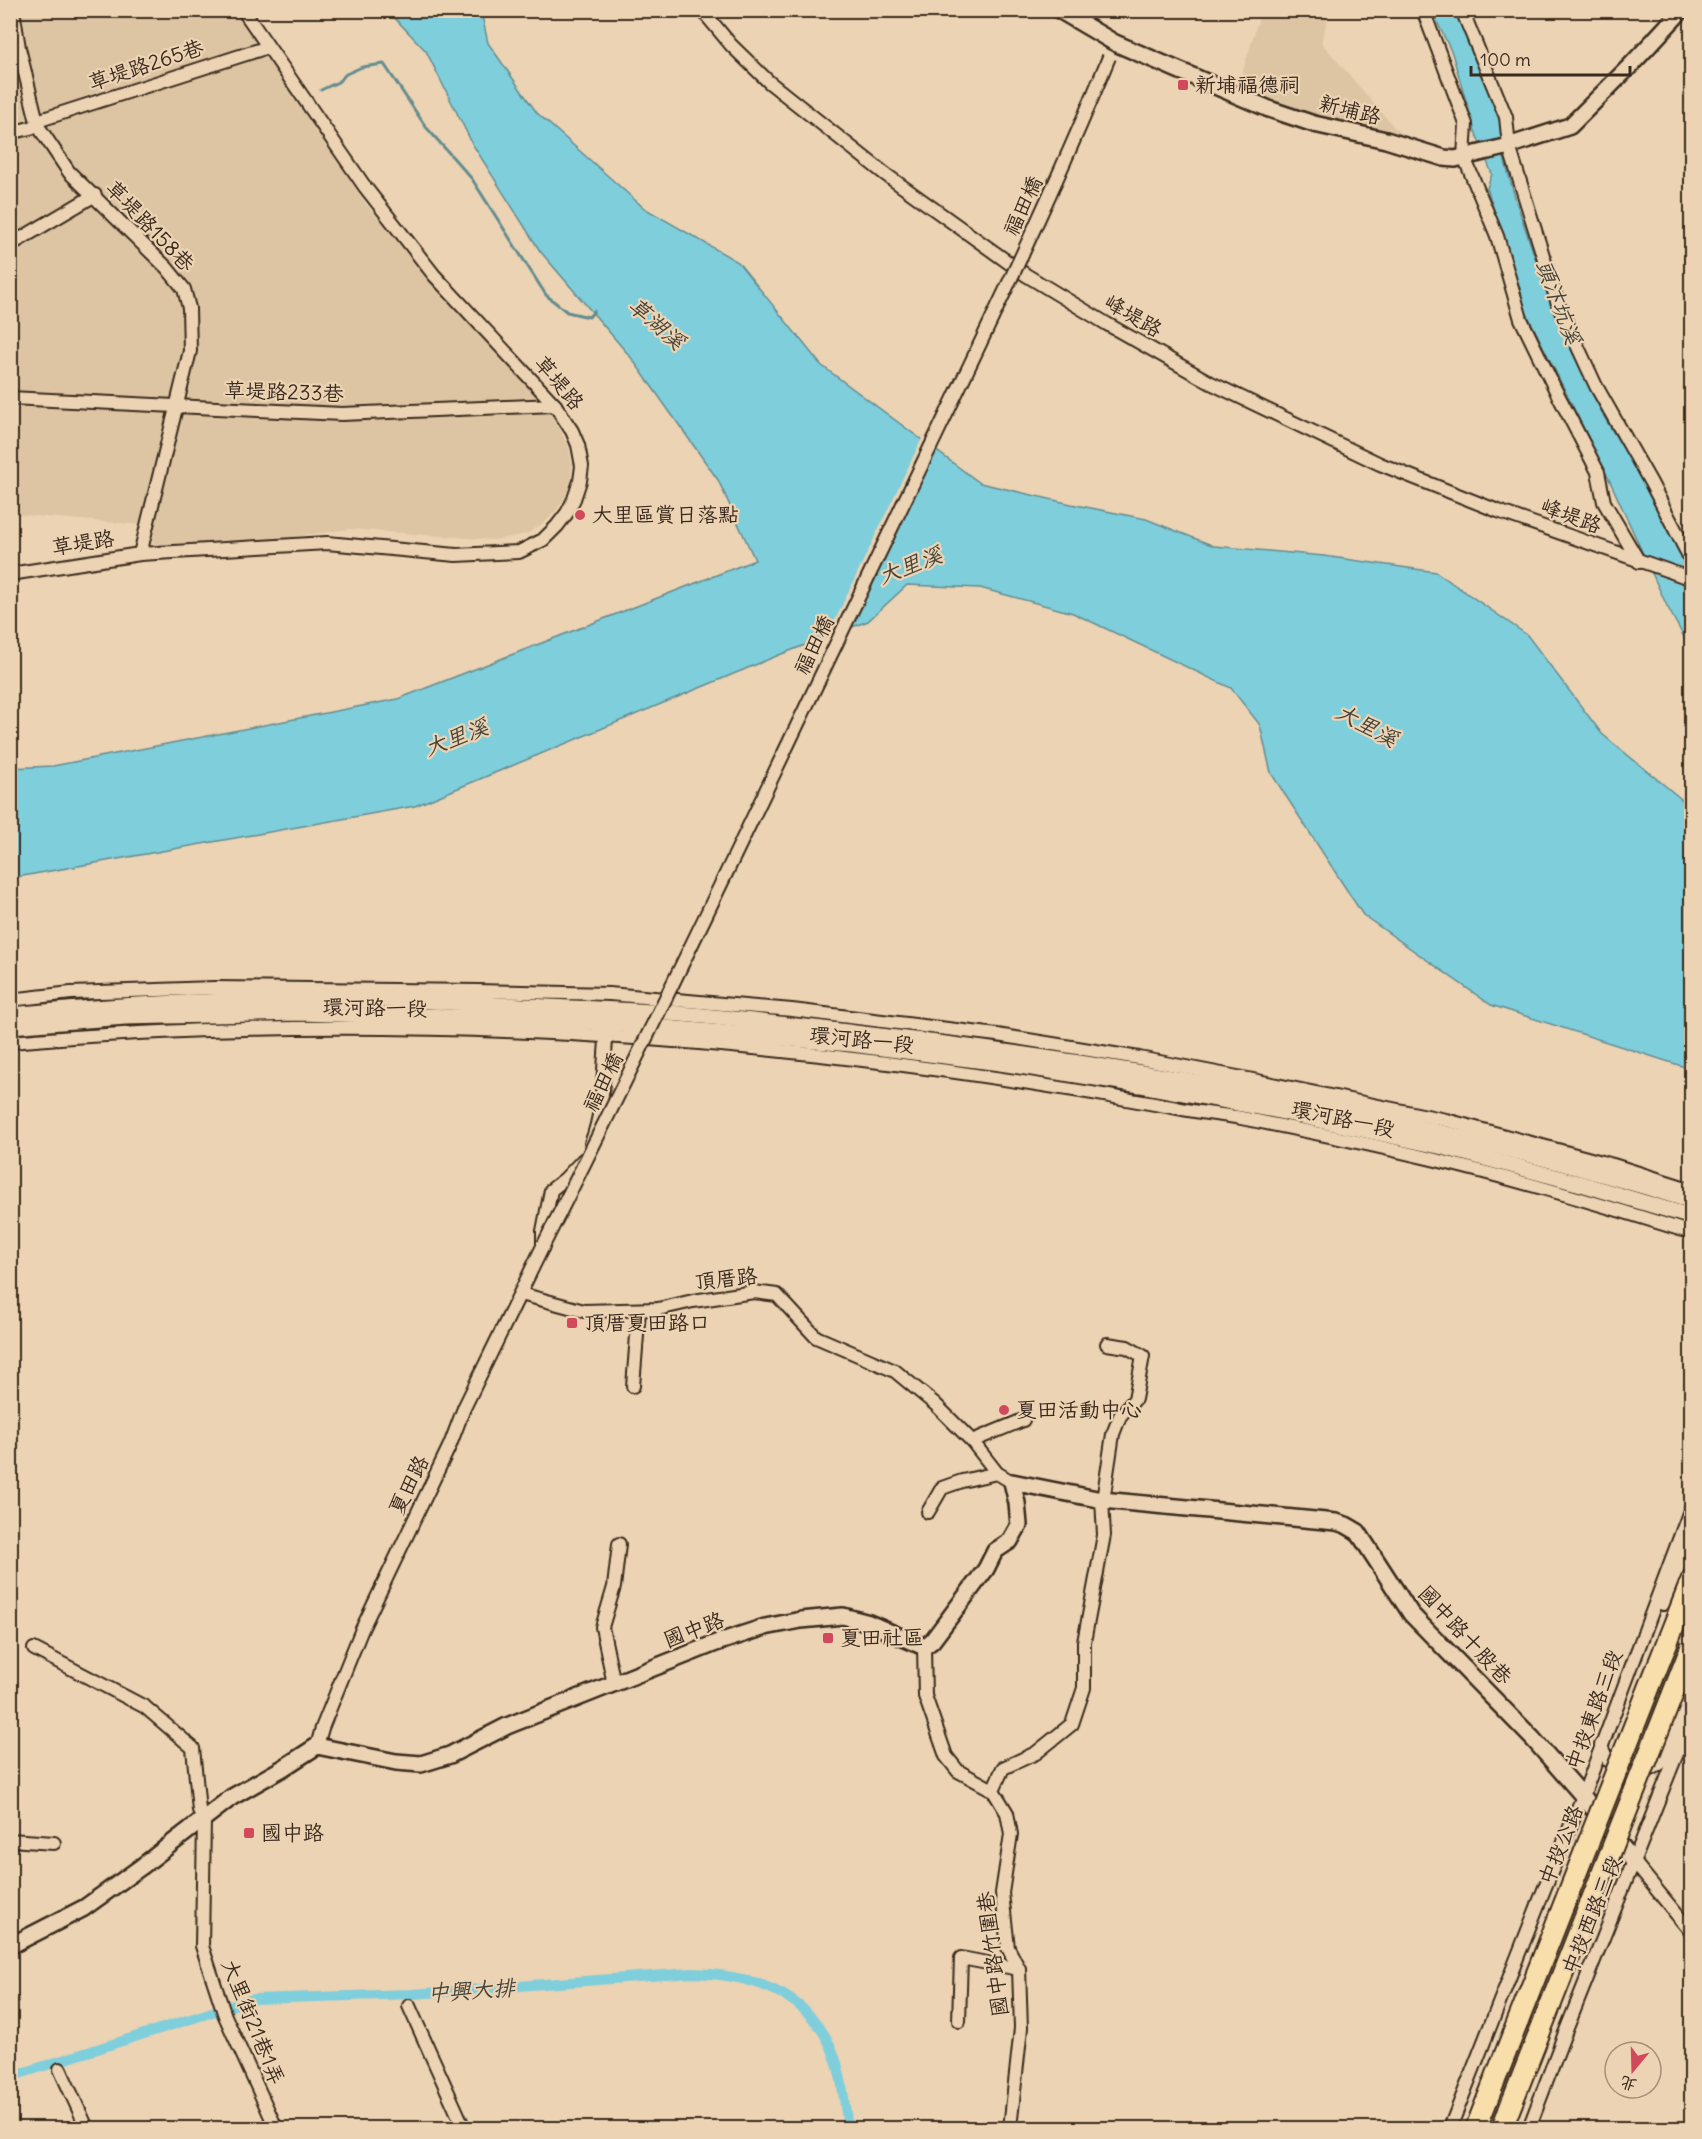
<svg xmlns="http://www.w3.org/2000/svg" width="1702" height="2139" viewBox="0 0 1702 2139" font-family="Delius,'LXGW WenKai TC',sans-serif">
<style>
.built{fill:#ddc5a3}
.water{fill:#7fcedc;stroke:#648c90;stroke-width:1.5}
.pier{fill:#ebd3b3}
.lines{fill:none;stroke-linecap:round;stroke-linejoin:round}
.stream{stroke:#648c90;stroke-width:3}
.canal{stroke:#7fcedc;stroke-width:10}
.minor-casing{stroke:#3b2a1e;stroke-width:16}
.tertiary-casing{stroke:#3b2a1e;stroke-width:20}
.minor{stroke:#ebd3b3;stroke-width:12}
.tertiary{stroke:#ebd3b3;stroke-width:15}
.minor-bridge-casing{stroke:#3b2a1e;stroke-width:16;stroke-linecap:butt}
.primary-bridge-casing{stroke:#3b2a1e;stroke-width:24;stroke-linecap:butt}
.minor-bridge{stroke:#ebd3b3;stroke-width:12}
.primary-bridge{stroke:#f8deab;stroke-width:20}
.poi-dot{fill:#d1495b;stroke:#ebd3b3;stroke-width:2}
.labels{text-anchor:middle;stroke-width:4.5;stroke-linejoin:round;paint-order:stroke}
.street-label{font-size:21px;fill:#3b2a1e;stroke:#ebd3b3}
.poi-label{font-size:21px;fill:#3b2a1e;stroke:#ebd3b3;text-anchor:start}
.water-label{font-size:22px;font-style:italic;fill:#45433a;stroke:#ebd3b3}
</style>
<rect width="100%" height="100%" fill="#ebd3b3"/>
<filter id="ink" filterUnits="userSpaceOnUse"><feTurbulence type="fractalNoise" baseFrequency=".0167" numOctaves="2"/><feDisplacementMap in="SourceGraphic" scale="12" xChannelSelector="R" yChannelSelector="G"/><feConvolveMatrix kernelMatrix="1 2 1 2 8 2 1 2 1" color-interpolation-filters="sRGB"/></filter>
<g filter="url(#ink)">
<g class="built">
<polygon points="10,11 239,11 366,204 553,415 569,448 572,464 570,489 556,511 546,521 527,534 494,540 349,529 262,541 152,546 154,526 11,514"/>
<polygon points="1261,11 1330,11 1321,42 1394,127 1411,140 1297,113 1237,90"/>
</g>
<g class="water">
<polygon points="388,11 481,11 488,43 537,113 644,208 738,262 821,365 980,483 1071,504 1146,519 1214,546 1324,556 1436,572 1527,635 1602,734 1691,807 1691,1069 1491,1005 1363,915 1271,773 1260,725 1231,688 1073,613 980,588 907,585 868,621 779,655 415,806 11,878 10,768 53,766 398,699 755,560 718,480 633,360 540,251 473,145 426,51"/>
<polygon points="1432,11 1455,11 1499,115 1504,158 1516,201 1554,314 1604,417 1634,466 1691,575 1691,650 1667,606 1608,477 1525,310 1487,188 1492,174 1475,131 1452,53"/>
</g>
<polygon class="pier" points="923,436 938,447 850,631 825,641"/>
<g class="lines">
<polyline class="stream" points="321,90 338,82 346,74 362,67 384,64 426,127 472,179 546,295 567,312 589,317 594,311"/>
<path class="canal" d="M 10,2077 L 253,1999 L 413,1994 L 691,1973 C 746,1974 803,1990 829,2043 C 842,2069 844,2100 848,2128"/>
<defs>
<g id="minor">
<polyline points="13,10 19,48 38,126 69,172 167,268 184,289 189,308 190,351 140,554"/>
<polyline points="702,10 731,45 769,82 885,174 1026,275 1107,324 1211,383 1380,464 1498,511 1692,579"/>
<polyline points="1423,10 1466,124 1464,157 1497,236 1521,319 1556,391 1598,472 1604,502 1639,562"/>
<polyline points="1462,10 1506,117 1509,146 1558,304 1596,386 1651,483 1692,562"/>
<polyline points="37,121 268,47"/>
<polyline points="10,133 38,126"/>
<polyline points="10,245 95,195"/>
<polyline points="10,398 342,414 555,405"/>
<polyline points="10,574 140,554 327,543 456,555 519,552 543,540 557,526 567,513 574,499 580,481 582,466 578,445 572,431 555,405 434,275 365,187 243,10"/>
<polyline points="10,1000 71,993 214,988 478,991 609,994 792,1010 997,1035 1139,1058 1248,1079 1446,1120 1613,1165 1692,1190"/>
<path d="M 10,1042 C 399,1008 793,1037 1177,1108 C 1196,1112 1216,1114 1236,1117 C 1303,1130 1370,1144 1436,1160 C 1522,1181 1607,1206 1692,1233"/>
<path d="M 591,1143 C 605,1109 603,1066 607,1030"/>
<polyline points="543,1247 543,1231 551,1190 565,1179 584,1159"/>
<polyline points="521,1294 584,1311 658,1309 693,1301 754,1292 777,1295 816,1337 895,1371 935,1404 972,1441 997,1473 1012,1482"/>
<polyline points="633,1386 639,1310"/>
<polyline points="972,1441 1023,1420"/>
<polyline points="928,1512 942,1488 962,1481 997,1473"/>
<polyline points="1663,1604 1692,1533"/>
<polyline points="924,1647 925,1696 946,1756 958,1771 993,1790"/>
<polyline points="34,1649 145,1707 193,1748 199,1810 204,1820 202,1946 225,2016 276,2128"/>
<polyline points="614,1684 602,1627 614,1587 619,1544"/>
<path d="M 1601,1745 C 1610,1775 1640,1781 1662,1762 L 1692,1686"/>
<polyline points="317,1746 322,1728 362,1629 450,1445 464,1408 544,1244"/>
<polyline points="10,1840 54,1843"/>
<polyline points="1634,1862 1692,1933"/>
<polyline points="409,2006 464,2128"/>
<polyline points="959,2021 961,1958 1019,1969"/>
<polyline points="60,2069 87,2128"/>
<polyline points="1010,2128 1021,2028 1019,1969 1008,1948 1002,1893 1011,1834 1007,1813 993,1790 1003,1768 1036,1753 1072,1724 1084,1688 1084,1642 1104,1535 1102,1500 1104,1494 1113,1434 1120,1416 1135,1399 1143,1356 1127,1347 1107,1344"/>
<polyline points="1450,2128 1545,1887 1583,1796 1692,1505"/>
<polyline points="1529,2128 1563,2038 1692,1716"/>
</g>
<g id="tertiary">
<polyline points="1059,10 1115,43 1269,109 1314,124 1386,140 1444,158 1455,159 1505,147 1570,126 1631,65 1682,10"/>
<path d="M 10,1015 C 149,1001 289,997 429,1001 C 460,1002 491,1005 523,1006 C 571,1008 619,1009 668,1013 C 733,1018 798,1026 863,1034 C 1143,1066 1423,1117 1692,1201"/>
<polyline points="10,1026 125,1017 297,1013 456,1017 608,1023 851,1044 1000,1063 1140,1085 1274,1110 1443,1147 1585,1185 1692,1217"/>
<polyline points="10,1946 84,1908 141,1867 232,1797 283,1768 317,1746 396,1762 421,1764 450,1755 507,1726 716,1643 765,1627 801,1620 843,1616 869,1623 924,1647 932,1641 986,1569 995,1551 1010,1541 1019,1525 1017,1503 1012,1482 1102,1500 1336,1522 1346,1525 1358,1532 1411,1614 1533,1739 1583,1796 1634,1862"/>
</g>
</defs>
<use href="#minor" class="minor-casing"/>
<use href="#tertiary" class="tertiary-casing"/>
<use href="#minor" class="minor"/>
<use href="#tertiary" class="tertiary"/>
<defs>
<path id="minor-bridge" d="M 544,1244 C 664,1006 778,765 893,525 C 967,370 1044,216 1109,57"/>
<g id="primary-bridge">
<polyline points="1476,2128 1692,1579"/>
<polyline points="1502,2128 1692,1645"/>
</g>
</defs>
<use href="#minor-bridge" class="minor-bridge-casing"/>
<use href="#primary-bridge" class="primary-bridge-casing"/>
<use href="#minor-bridge" class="minor-bridge"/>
<use href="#primary-bridge" class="primary-bridge"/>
</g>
</g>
<g class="poi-dot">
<rect x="1177" y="79" width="12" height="12" rx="3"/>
<circle cx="580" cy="515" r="6"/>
<rect x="566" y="1317" width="12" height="12" rx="3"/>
<circle cx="1004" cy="1410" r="6"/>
<rect x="822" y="1632" width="12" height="12" rx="3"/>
<rect x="243" y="1827" width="12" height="12" rx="3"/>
</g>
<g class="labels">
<g class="street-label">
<text transform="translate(146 65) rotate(-18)" y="7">草堤路265巷</text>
<text transform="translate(1350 110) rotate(14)" y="7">新埔路</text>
<text transform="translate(1023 206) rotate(-65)" y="7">福田橋</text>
<text transform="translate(150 226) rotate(46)" y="7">草堤路158巷</text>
<text transform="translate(1133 316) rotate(30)" y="7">峰堤路</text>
<text transform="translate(559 383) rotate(50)" y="7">草堤路</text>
<text transform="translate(284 392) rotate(2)" y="7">草堤路233巷</text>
<text transform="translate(1571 516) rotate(20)" y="7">峰堤路</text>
<text transform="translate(83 543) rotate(-9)" y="7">草堤路</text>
<text transform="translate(814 645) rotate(-64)" y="7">福田橋</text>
<text transform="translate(375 1008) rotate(1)" y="7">環河路一段</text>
<text transform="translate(862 1040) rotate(6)" y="7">環河路一段</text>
<text transform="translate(603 1082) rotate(-64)" y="7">福田橋</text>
<text transform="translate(1343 1119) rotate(12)" y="7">環河路一段</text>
<text transform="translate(726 1279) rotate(-6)" y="7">頂厝路</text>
<text transform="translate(409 1485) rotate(-64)" y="7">夏田路</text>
<text transform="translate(694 1630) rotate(-21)" y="7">國中路</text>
<text transform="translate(1465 1635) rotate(47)" y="7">國中路十股巷</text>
<text transform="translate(1594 1710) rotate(-70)" y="7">中投東路三段</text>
<text transform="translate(1561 1845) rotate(-68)" y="7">中投公路</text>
<text transform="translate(1592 1915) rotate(-68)" y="7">中投西路三段</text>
<text transform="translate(993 1954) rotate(-97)" y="7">國中路竹圍巷</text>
<text transform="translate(253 2022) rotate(68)" y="7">大里街21巷1弄</text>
</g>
<g class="poi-label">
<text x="1195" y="92">新埔福德祠</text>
<text x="592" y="522">大里區賞日落點</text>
<text x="584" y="1330">頂厝夏田路口</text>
<text x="1016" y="1417">夏田活動中心</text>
<text x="840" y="1645">夏田社區</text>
<text x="261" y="1840">國中路</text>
</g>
<g class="water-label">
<text transform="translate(1559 302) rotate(69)" y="8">頭汴坑溪</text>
<text transform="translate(657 323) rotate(41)" y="8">草湖溪</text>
<text transform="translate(910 565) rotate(-21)" y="8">大里溪</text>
<text transform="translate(1367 725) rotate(28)" y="8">大里溪</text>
<text transform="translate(456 737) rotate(-21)" y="8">大里溪</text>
<text transform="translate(471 1990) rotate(-4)" y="8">中興大排</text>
</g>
</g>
<rect width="1702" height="2139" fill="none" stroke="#ebd3b3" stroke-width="36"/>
<rect x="18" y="18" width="1666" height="2103" fill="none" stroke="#3b2a1e" stroke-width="2" filter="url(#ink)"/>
<g transform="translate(1633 2070) rotate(199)"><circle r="28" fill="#ebd3b3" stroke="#a58f77" stroke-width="1.5"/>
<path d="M0-4.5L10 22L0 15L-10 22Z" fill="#d1495b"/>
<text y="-9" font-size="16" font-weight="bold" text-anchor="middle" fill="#3b2a1e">北</text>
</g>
<path d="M1471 66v9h159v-9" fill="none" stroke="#3b2a1e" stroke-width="3"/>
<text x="1480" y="66" font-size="18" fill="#3b2a1e" stroke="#ebd3b3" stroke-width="4.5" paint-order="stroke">100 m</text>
</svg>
